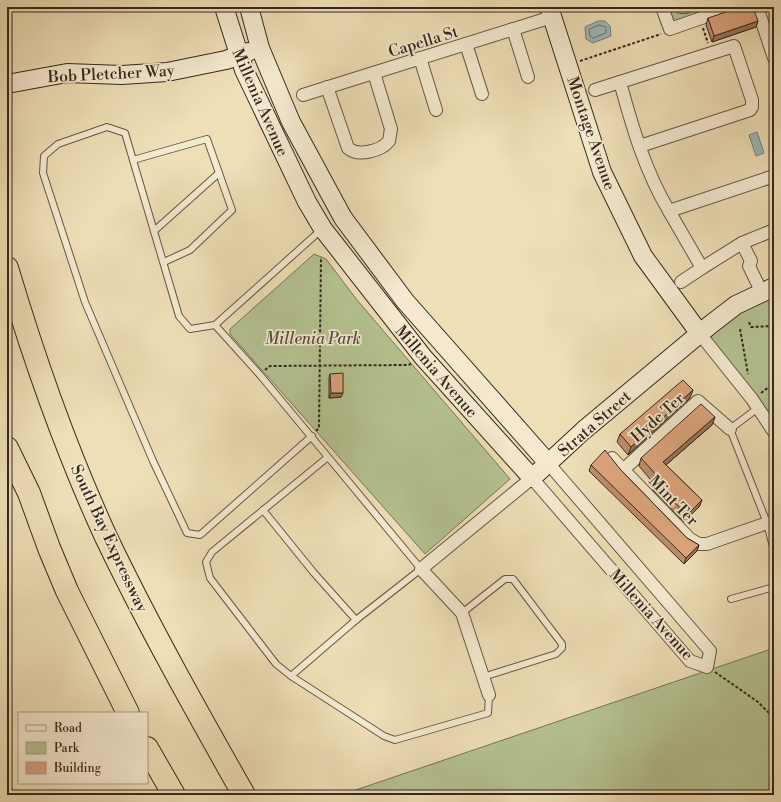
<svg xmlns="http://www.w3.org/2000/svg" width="781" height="802" viewBox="0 0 781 802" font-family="'Libre Bodoni',serif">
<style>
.green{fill:#b5c291;stroke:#757558}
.water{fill:#9ebab9;stroke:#74807b}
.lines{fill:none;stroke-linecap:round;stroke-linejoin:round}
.shore{stroke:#6a716c;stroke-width:1}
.lane-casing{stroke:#645645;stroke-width:8}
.street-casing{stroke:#645645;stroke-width:14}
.secondary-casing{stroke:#35281f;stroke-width:20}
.highway-casing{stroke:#35281f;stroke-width:24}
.path{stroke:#35281f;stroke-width:2;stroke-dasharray:3 2;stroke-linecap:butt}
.lane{stroke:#f5ead0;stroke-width:6}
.street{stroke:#f5ead0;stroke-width:12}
.secondary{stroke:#f5ead0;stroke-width:18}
.highway{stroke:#efdfb7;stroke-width:22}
.wall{fill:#be8e6c;stroke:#35281f}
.shaded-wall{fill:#9b7458;stroke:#35281f}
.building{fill:#dda57d;stroke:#35281f}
.labels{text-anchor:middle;stroke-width:3.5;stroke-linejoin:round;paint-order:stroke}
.street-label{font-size:16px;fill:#35281f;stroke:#f5ead0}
.park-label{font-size:16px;font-style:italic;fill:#554e3c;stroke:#f5ead0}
</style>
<rect width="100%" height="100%" fill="#efdfb7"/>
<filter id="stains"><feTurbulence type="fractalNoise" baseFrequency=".005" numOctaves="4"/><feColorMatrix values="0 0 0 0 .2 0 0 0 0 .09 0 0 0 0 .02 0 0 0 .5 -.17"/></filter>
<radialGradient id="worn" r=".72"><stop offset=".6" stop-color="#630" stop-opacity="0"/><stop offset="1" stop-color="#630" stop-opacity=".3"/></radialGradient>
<g class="green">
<polygon points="664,7 726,7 674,24"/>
<polygon points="314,254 326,259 357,300 510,479 425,554 230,334 230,329"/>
<polygon points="774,286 774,415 765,418 700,334"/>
<polygon points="774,648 774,795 341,795"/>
</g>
<g class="water">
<polygon points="598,21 605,21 610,26 611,36 593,43 586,39 585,27"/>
<polygon points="757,132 764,153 756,156 749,135"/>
</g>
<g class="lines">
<polygon class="shore" points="599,25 606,27 606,33 593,38 590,36 589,30"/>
<defs>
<g id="lane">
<polyline points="133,160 207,139 232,210 190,250 164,262"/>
<polyline points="321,230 215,325 260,375 328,457 212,552 206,562 210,578 276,664 291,676 356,620 421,569 328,457"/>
<polyline points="154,231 219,173"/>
<polyline points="215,325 190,329 179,316 125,133 107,127 58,144 44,156 43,173 85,302 153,461 187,533 200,535 312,436"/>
<polyline points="758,408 730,429 767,523 774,551"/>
<polyline points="263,510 314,573 356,620"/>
<polyline points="731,599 774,587"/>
<polyline points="462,613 505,579 513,579 562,644 562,648 556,654 483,677"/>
<polyline points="291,676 384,736 395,740 488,713 489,695"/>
</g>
<g id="street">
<polyline points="662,7 670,29 733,7"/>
<polyline points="681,7 686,7"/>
<polyline points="757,7 774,58"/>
<polyline points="513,29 528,77"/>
<polyline points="466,44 482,94"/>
<polyline points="420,58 436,110"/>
<path d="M 327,87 L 348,148 C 358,157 381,151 389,141 L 391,129 L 374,73"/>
<polyline points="595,90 620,82"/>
<polyline points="303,95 552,17"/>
<path d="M 640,146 L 750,110 L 752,107 L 752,100 L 734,46 L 620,82 C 632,126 645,171 669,211 L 771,177 L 774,178"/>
<polyline points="669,211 702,268 742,243 774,230"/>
<polyline points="742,243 751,261 749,266 762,293"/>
<polyline points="681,282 702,268"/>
<polyline points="700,334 752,399 774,432"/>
<polyline points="612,458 690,539 699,544 707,544 767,523"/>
<polyline points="623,470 698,401 730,429"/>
<polyline points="489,695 462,613 421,569 532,478 690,661 707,667 710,651 548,463"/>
</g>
<g id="secondary">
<polyline points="224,7 244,70 307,202 323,229 423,357 532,478 584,430 710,325 736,305 774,287"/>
<polyline points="249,7 260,48 291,122 343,218 405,301 548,463"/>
<polyline points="549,7 602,172 643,256 700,334"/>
<polyline points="7,84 67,73 122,75 167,72 226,60 248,52"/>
</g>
<g id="highway">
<path d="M 7,268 C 34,359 66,450 106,537 C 148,625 196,710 244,795"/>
<polyline points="7,448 29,493 49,548 67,591 128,713"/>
<polyline points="147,748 174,795"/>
</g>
</defs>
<use href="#lane" class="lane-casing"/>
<use href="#street" class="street-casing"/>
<use href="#secondary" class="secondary-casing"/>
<use href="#highway" class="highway-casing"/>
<g class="path">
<polyline points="703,28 708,43"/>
<polyline points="580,61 661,34"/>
<polyline points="749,322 751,327 774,326"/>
<polyline points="740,329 748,374"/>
<polyline points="265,370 270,366 408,365 411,364"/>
<polyline points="761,393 774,383"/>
<polyline points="316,431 319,428 321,257"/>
<polyline points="7,618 7,625"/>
<polyline points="715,672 758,702 774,718"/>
</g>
<use href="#lane" class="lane"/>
<use href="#street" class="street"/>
<use href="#secondary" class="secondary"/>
<use href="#highway" class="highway"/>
</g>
<g class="wall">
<polygon points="772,7 774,7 774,14"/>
<polygon points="708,18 758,21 756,27 712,42 706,25"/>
<polygon points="330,374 341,397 329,398 329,378"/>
<polygon points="690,398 628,455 617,442 620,434"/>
<polygon points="715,417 712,425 666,465 702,500 699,507 684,522 653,490 655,485 639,466 641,458"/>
<polygon points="591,465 620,469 687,538 699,545 697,551 684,564 589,471"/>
</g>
<g class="shaded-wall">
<polygon points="758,21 756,27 712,42 714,36"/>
<polygon points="693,390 690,398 628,455 631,447"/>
<polygon points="331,393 343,393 341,397 329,398"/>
<polygon points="715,417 712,425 660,470 663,462"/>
<polygon points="702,500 699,507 684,522 687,515"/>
<polygon points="699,545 697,551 684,564 686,558"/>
</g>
<g class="building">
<polygon points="738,7 753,7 758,21 714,36 708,18 738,8"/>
<polygon points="343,373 343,393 331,393 330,374"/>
<polygon points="683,380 693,390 631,447 620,434"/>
<polygon points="701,404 715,417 663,462 702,500 687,515 656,483 660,479 641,458"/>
<polygon points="605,450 620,469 687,538 699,545 686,558 591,465"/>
</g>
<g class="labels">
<g class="street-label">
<text transform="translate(423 41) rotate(-17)" y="6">Capella St</text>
<text transform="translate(111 73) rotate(-3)" y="6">Bob Pletcher Way</text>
<text transform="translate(261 102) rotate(66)" y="6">Millenia Avenue</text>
<text transform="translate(592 133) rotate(71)" y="6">Montage Avenue</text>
<text transform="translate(437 371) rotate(49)" y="6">Millenia Avenue</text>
<text transform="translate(657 417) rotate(-42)" y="6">Hyde Ter</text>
<text transform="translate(594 423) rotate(-41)" y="6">Strata Street</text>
<text transform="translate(674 500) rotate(46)" y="6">Mint Ter</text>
<text transform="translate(110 538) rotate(65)" y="6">South Bay Expressway</text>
<text transform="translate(652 614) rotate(48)" y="6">Millenia Avenue</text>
</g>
<g class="park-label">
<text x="313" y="344">Millenia Park</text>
</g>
</g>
<rect width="781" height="802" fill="none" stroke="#efdfb7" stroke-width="24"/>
<rect x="8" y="8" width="765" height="786" fill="none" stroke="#35281f" stroke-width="2"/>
<rect x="12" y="12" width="757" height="778" fill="none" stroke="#35281f"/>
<rect x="18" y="712" width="130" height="72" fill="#f5ead0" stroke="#a89c89"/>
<rect x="26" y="725" width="20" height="6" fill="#f5ead0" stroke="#a89c89"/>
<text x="54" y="732" font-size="12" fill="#35281f">Road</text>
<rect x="26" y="742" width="20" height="12" fill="#b5c291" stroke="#a89c89"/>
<text x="54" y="752" font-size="12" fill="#35281f">Park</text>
<rect x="26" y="762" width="20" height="12" fill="#dda57d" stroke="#a89c89"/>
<text x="54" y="772" font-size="12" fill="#35281f">Building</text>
<rect width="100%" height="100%" filter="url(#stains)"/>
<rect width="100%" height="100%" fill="url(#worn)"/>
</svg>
